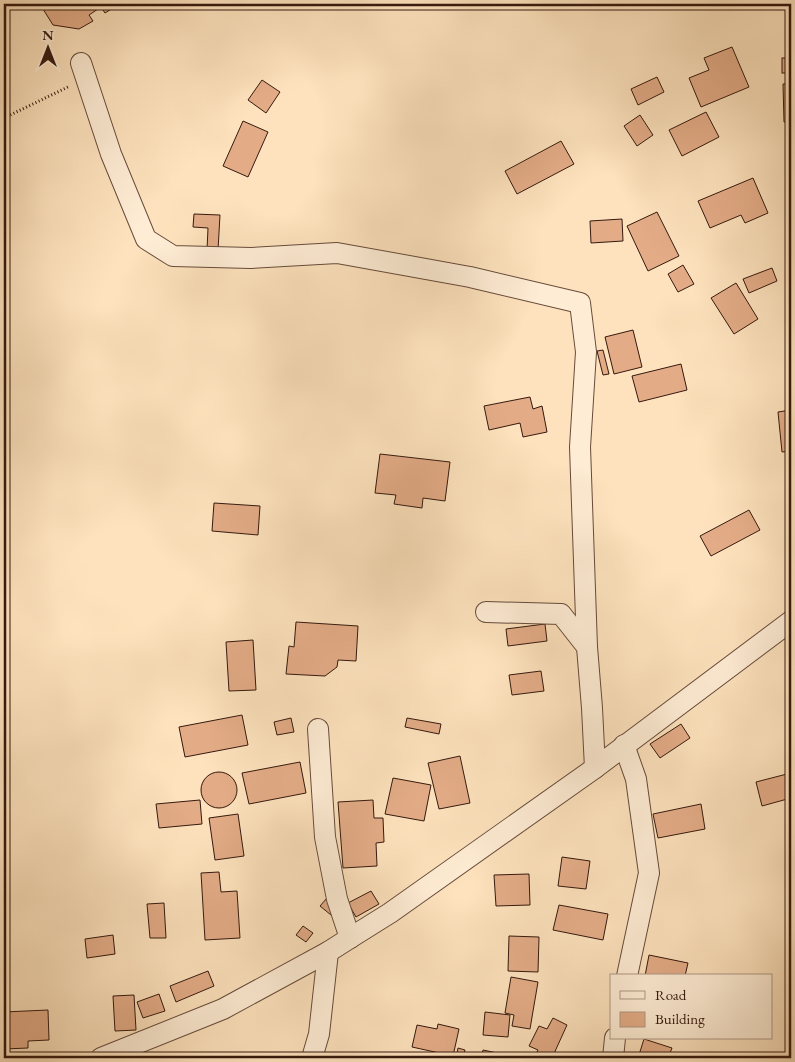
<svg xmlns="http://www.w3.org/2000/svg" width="795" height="1062" viewBox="0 0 795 1062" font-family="'EB Garamond',serif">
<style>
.building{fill:#e3ac87;stroke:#35190e}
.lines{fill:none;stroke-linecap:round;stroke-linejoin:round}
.minor-casing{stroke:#674b3a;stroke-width:22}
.path{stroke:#35190e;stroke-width:3;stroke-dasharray:1 2.5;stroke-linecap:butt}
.minor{stroke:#feecd4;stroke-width:20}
</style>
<rect width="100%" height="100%" fill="#fde2bd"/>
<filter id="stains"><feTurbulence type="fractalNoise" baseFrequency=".004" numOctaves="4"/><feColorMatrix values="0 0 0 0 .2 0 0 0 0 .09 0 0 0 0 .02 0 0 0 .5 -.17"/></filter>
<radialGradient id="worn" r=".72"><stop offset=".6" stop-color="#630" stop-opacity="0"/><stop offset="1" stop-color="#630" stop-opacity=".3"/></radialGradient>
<g class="building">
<polygon points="52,4 118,4 118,5 105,13 101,7 89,15 93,21 79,29 53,25 43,9"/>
<polygon points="732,47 749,87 701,107 689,78 709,70 704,58"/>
<rect x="782" y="58" width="9" height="15"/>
<polygon points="657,77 664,92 638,105 631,89"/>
<polygon points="262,80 280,92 266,113 248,100"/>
<polygon points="783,84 791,84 791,122 784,122"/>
<polygon points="706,112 719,137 682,156 669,130"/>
<polygon points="640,115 653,135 637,146 624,126"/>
<polygon points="243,121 268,132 248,177 223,166"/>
<polygon points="561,141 574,164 517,194 505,171"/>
<polygon points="753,178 768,213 745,223 741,215 710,228 698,201"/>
<polygon points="657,212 679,256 648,271 627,226"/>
<polygon points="194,214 220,215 218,250 207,250 208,228 193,227"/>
<polygon points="622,219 623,241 591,243 590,221"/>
<polygon points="683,265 694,284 678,292 668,274"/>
<polygon points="772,268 777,281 749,293 743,279"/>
<polygon points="736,283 758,319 734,334 711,298"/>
<polygon points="633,330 642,367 614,374 605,337"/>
<polygon points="603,350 609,374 603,375 597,351"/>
<polygon points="681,364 687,390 639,402 632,376"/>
<polygon points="530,397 533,409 542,406 547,432 523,437 520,423 489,430 484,406"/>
<polygon points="791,410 791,451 782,452 778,412"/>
<polygon points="380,454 450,462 445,501 423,498 422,508 394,504 396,495 375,493"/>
<polygon points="214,503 260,506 258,535 212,531"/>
<polygon points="749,510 760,530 711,556 700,536"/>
<polygon points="296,622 358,626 356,661 338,660 337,667 325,676 286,674 289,646 294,647"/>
<polygon points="545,624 547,641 508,646 506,629"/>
<polygon points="253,640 256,690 229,691 226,642"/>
<polygon points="541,671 544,691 512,695 509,675"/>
<polygon points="242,715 248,745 185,757 179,727"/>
<polygon points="291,718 294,732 277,735 274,722"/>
<polygon points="407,718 441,724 439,734 405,727"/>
<polygon points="681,724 690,738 660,758 650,744"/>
<polygon points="460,756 470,803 439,809 428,763"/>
<polygon points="300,762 306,793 249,804 242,773"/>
<circle cx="219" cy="790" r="18"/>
<polygon points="787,774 791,792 791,798 762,806 756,782"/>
<polygon points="393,778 431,785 424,821 385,814"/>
<polygon points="200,800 202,824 159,828 156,804"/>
<polygon points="373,800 374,818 383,818 384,842 376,843 377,866 343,868 338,802"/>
<polygon points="701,804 705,829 658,838 653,814"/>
<polygon points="238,814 244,856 215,860 209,818"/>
<polygon points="562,857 590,861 586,889 558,886"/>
<polygon points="219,872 221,892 237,891 240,938 205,940 201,873"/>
<polygon points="529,874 530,905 496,906 494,875"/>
<polygon points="371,891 379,904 356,917 348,903"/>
<polygon points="327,898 338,908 331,915 320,906"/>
<polygon points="164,903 166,938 150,938 147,904"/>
<polygon points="559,905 608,914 603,940 553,930"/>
<polygon points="303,926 313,933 306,942 296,935"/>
<polygon points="113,935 115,954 87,958 85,939"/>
<polygon points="509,936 539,937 538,972 508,971"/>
<polygon points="649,955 688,963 685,976 645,976"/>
<polygon points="208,971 214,986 176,1002 170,986"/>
<polygon points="511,977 538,982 530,1029 512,1026 514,1015 505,1013"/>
<polygon points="159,994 165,1011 143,1018 137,1002"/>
<polygon points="134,995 136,1030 115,1031 113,996"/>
<polygon points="48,1010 49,1040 28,1041 28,1048 4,1049 4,1012"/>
<polygon points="485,1012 510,1015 508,1037 483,1035"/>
<polygon points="553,1018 567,1025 552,1058 550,1058 537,1052 538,1050 529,1046 539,1026 547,1029"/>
<polygon points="438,1024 459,1029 453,1056 412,1047 417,1025 437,1029"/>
<polygon points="644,1039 672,1048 668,1058 638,1058"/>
<polygon points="458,1048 465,1050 463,1058 456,1058"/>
<polygon points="483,1050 502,1054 501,1058 481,1058"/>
</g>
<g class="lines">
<defs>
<g id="minor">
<polyline points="81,63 111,154 146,239 173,256 251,258 337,253 470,277 580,303 586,352 580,447 587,647"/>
<polyline points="486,612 561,614 587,647 592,708 595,768"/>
<polyline points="318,729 325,837 337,899 350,938"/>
<polyline points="624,745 636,779 649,873 627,976"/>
<polyline points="101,1058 223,1009 328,952 350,938 390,913 595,768 791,621"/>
<polyline points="312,1058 319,1034 328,952"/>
<polyline points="613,1058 615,1038"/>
</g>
</defs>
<use href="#minor" class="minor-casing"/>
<polyline class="path" points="4,118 70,86"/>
<use href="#minor" class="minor"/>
</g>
<rect width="795" height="1062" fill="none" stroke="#fde2bd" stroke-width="20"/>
<rect x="5" y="5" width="785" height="1052" fill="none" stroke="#35190e" stroke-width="2.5"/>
<rect x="10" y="10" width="775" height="1042" fill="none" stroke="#35190e"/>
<rect x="610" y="974" width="162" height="65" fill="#feecd4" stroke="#ae9885"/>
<rect x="620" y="991" width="25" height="8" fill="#feecd4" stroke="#ae9885"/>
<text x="655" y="1000" font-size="15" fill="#35190e">Road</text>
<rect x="620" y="1012" width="25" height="15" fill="#e3ac87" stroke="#ae9885"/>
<text x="655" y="1024" font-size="15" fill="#35190e">Building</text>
<g transform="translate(48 48)" stroke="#feecd4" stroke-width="4" paint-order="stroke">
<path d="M0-4L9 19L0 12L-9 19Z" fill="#35190e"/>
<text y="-8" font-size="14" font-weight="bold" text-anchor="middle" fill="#35190e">N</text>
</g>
<rect width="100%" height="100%" filter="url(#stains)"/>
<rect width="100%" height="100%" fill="url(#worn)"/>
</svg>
